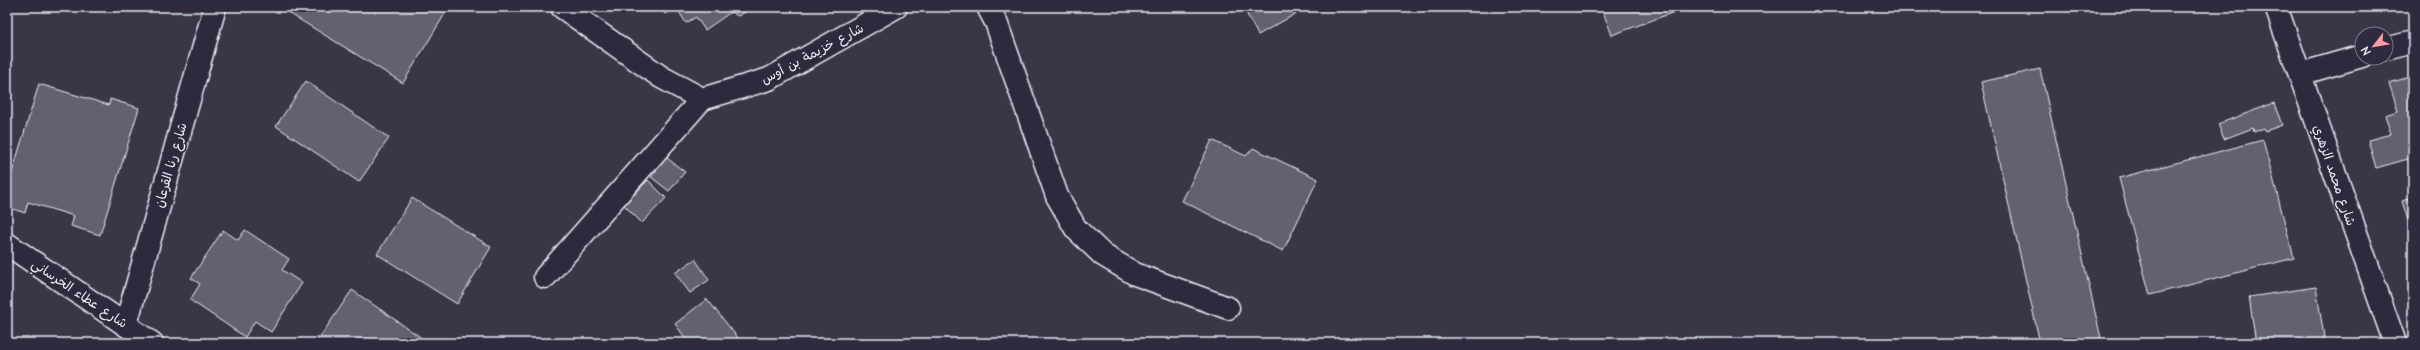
<svg xmlns="http://www.w3.org/2000/svg" width="2420" height="350" viewBox="0 0 2420 350" font-family="'Architects Daughter','Playpen Sans Arabic',sans-serif">
<style>
.building{fill:#636171;stroke:#e8f1f8}
.lines{fill:none;stroke-linecap:round;stroke-linejoin:round}
.minor-casing{stroke:#e8f1f8;stroke-width:25}
.minor{stroke:#2f2a3d;stroke-width:22}
.labels{text-anchor:middle;stroke-width:3;stroke-linejoin:round;paint-order:stroke}
.street-label{font-size:13px;fill:#e8f1f8;stroke:#2f2a3d}
</style>
<rect width="100%" height="100%" fill="#3a3648"/>
<filter id="ink" filterUnits="userSpaceOnUse"><feTurbulence type="fractalNoise" baseFrequency=".025" numOctaves="2"/><feDisplacementMap in="SourceGraphic" scale="8" xChannelSelector="R" yChannelSelector="G"/><feConvolveMatrix kernelMatrix="1 2 1 2 8 2 1 2 1" color-interpolation-filters="sRGB"/></filter>
<g filter="url(#ink)">
<g class="building">
<polygon points="279,7 449,7 403,83"/>
<polygon points="660,7 676,7 665,14"/>
<polygon points="676,7 754,7 738,16 731,12 705,30 696,17 686,23"/>
<polygon points="1243,7 1308,7 1258,35"/>
<polygon points="1601,7 1688,7 1612,35"/>
<polygon points="2040,69 2102,343 2040,343 1981,82"/>
<polygon points="2413,76 2413,160 2409,161 2408,159 2376,168 2368,140 2391,134 2385,115 2398,111 2389,83"/>
<polygon points="306,81 389,138 359,182 276,126"/>
<polygon points="39,84 109,105 110,99 139,108 100,235 71,226 74,216 28,202 25,213 7,207 7,189"/>
<polygon points="2274,103 2282,125 2266,131 2264,128 2254,132 2253,128 2224,139 2218,124"/>
<polygon points="1212,140 1246,156 1253,148 1318,179 1283,251 1182,201"/>
<polygon points="2263,140 2294,258 2150,295 2119,178"/>
<polygon points="667,158 685,172 669,191 651,177"/>
<polygon points="648,180 666,198 642,223 624,205"/>
<polygon points="412,198 491,247 457,304 377,254"/>
<polygon points="2413,198 2413,237 2402,201"/>
<polygon points="223,230 238,240 245,230 289,259 282,270 302,283 271,332 255,321 245,337 190,300 200,284 191,278"/>
<polygon points="695,259 709,280 690,293 675,273"/>
<polygon points="2316,287 2325,343 2256,343 2249,297"/>
<polygon points="352,290 429,343 316,343"/>
<polygon points="707,299 738,338 732,343 689,343 675,324"/>
</g>
<g class="lines">
<defs>
<g id="minor">
<polyline points="562,7 661,77 702,99 769,79 896,7"/>
<polyline points="988,7 996,22 1057,196 1076,229 1103,255 1135,274 1228,308"/>
<polyline points="2276,7 2395,343"/>
<polyline points="2386,49 2413,42"/>
<polyline points="2300,74 2362,56"/>
<polyline points="7,244 152,343"/>
<polyline points="545,277 702,99"/>
<polyline points="126,324 215,7"/>
</g>
</defs>
<use href="#minor" class="minor-casing"/>
<use href="#minor" class="minor"/>
</g>
</g>
<g class="labels">
<g class="street-label">
<text transform="translate(812 53) rotate(-28)" y="5">شارع خزيمة بن أوس</text>
<text transform="translate(170 165) rotate(-74)" y="5">شارع رنا القرعان</text>
<text transform="translate(2335 175) rotate(71)" y="5">شارع محمد الزهري</text>
<text transform="translate(80 293) rotate(34)" y="5">شارع عطاء الخرساني</text>
</g>
</g>
<rect width="2420" height="350" fill="none" stroke="#2f2a3d" stroke-width="24"/>
<rect x="12" y="12" width="2396" height="326" fill="none" stroke="#e8f1f8" stroke-width="1.5" filter="url(#ink)"/>
<g transform="translate(2374 46) rotate(239)"><circle r="19" fill="#2f2a3d" stroke="#797a88"/>
<path d="M0-3L7 15L0 10L-7 15Z" fill="#ff9aa2"/>
<text y="-6" font-size="11" font-weight="bold" text-anchor="middle" fill="#e8f1f8">N</text>
</g>
</svg>
